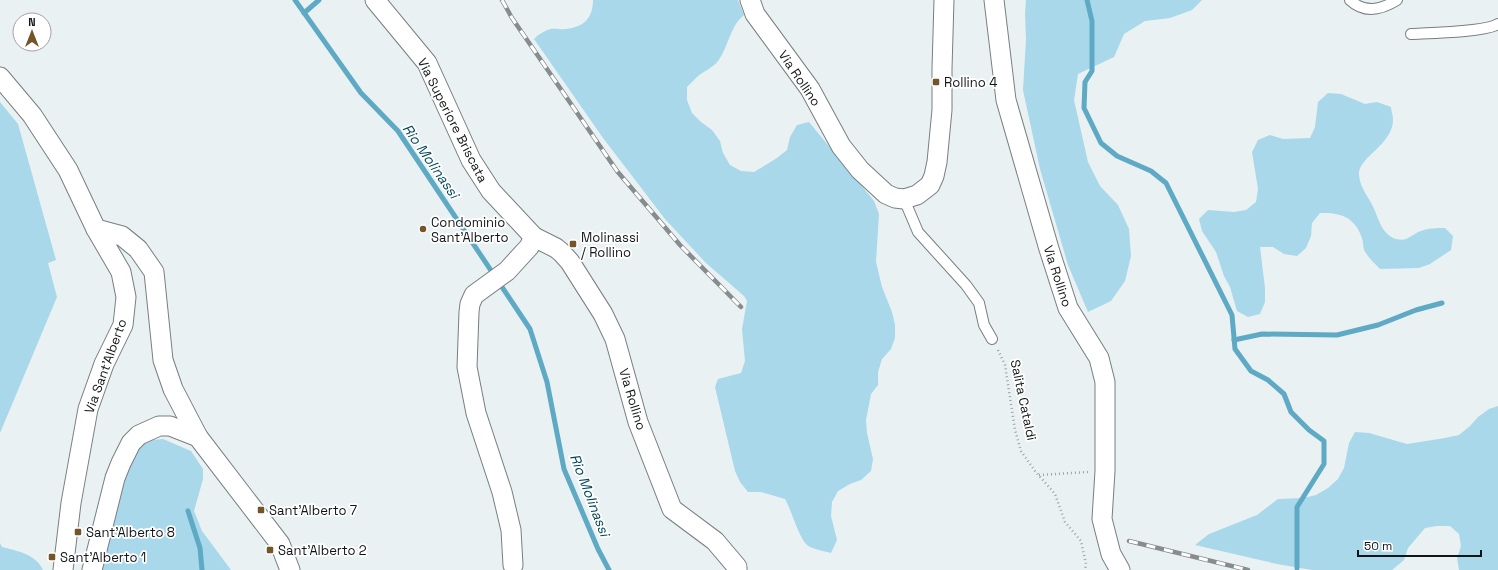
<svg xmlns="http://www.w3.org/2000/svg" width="1498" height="570" viewBox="0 0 1498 570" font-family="'Space Grotesk',sans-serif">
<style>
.green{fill:#a8d8ea}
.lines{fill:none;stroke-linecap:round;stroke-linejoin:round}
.stream{stroke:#5ea9c4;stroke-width:5}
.service-casing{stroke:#787e81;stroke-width:12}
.minor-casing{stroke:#787e81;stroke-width:21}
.path{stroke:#9ca3a4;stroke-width:2.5;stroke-dasharray:1 3;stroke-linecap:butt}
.service{stroke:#fff;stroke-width:10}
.minor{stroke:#fff;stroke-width:19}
.rail-casing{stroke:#878c8e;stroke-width:4.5}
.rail{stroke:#fff;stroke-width:3;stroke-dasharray:9;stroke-linecap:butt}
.poi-dot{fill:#74552b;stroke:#fff;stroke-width:1.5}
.labels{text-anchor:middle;stroke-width:3.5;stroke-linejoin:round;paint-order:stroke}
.street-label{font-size:13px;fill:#121516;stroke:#fff}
.poi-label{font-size:13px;fill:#121516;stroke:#fff;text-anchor:start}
.water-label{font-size:14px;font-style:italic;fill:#01475a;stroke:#fff}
</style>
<rect width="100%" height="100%" fill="#e9f1f3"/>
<g class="green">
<path d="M 593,0 L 738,0 L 744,15 C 730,26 729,46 718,61 C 713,68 702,72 696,78 C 693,81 690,84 687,87 L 687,100 L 692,113 L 701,122 L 712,130 L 720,141 L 723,153 L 730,165 L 741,171 L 754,172 L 777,158 L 787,150 L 790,137 L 797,125 L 809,122 L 874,201 L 879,214 L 876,262 L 882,287 L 892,312 L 895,325 L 895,338 L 891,349 L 882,359 L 878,372 L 878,385 L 871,394 L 866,420 L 867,433 L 873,459 L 871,471 L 861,480 L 850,484 L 838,491 L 832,502 L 831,516 L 837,540 L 831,553 C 824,551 812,549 807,545 C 798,536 792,511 785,499 L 761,492 L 748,492 L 740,482 L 735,471 L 715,387 L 718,379 L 741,373 L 745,361 L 742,329 L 747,301 L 744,296 L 706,263 L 665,219 L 603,138 L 534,39 C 539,34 544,31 550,29 C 556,28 561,30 566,29 C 584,27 593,18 593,0 Z"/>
<polygon points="1026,0 1202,0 1192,10 1170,18 1145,21 1124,34 1114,57 1078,74 1074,100 1088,162 1100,186 1118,205 1129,229 1131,256 1125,281 1111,301 1088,312 1068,265 1040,169 1023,90 1026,39 1025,13"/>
<path d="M 1328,93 L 1341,94 L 1365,104 L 1377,102 L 1391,107 C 1391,111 1393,115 1393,119 C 1394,144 1357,158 1359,175 C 1360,189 1370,198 1375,211 C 1379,221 1383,235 1396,239 C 1408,242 1412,234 1421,231 C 1429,228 1436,228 1445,228 L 1453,236 L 1451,250 L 1430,264 L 1419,268 L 1380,269 C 1374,263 1368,257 1364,250 C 1363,246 1363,241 1362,238 C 1355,217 1340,212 1320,213 L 1312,223 L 1311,236 L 1306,248 L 1297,256 L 1284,254 L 1273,247 L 1260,247 L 1265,288 L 1265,302 L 1260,314 L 1248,317 L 1237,311 L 1230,287 L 1224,276 L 1216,252 L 1202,231 L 1199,219 L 1208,210 L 1234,212 L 1246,210 L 1256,202 L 1258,189 L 1252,152 L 1258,140 L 1270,135 L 1283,139 L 1310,138 L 1315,127 L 1318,102 Z"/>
<polygon points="0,102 18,124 56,260 48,263 57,297 0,433"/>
<polygon points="1498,406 1498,570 1459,570 1457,558 1461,546 1459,534 1450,526 1437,526 1425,528 1408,548 1404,560 1392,570 1312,570 1277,564 1195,545 1209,534 1257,515 1278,499 1304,498 1316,495 1328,488 1338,479 1344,468 1349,443 1355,432 1369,433 1407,444 1445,438 1459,435 1470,426 1478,417 1489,409"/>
<polygon points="163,439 191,451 203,469 203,479 194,511 202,531 231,570 99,570 130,462 142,444 152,440"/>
<path d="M 0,543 L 2,547 C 17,551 36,554 43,570 L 0,570 Z"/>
</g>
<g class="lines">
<g class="stream">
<polyline points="295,0 361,93 398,131 530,329 547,382 564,469 598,549 609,570"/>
<polyline points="1087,0 1092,21 1092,71 1085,82 1084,108 1101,143 1117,156 1151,171 1166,183 1232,315 1235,349 1251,371 1268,380 1284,394 1291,412 1309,430 1324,441 1324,464 1297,507 1297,568"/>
<polyline points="304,13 319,0"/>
<polyline points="1234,340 1262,334 1337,335 1378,325 1416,310 1442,303"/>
<polyline points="188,511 200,548 202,570"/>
</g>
<defs>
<g id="service">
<path d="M 1350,0 C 1365,14 1381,10 1397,0"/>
<path d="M 1411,34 C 1429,33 1486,32 1498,24"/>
<polyline points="904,199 918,232 966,285 979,303 984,325 992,339"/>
</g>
<g id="minor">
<polyline points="375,0 427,63 471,160 491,191 534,237"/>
<polyline points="750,0 755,14 810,89 841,146 860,170 886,194 895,198 904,199 917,195 930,185 934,176 937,162 942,110 942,69 944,0"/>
<polyline points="994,0 1006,100 1049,249 1068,308 1099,358 1105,382 1105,471 1102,519 1111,554 1120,570"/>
<polyline points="0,77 32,115 68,170 96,229 121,272 126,297 123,325 104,364 88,409 71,503 63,570"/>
<polyline points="96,229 122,236 138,249 154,272 163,360 173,389 198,437"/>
<polyline points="513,565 511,530 502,492 476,413 467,367 469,312 470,304 474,295 507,271 529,247 534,237 556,248 562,253 570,262 603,314 615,339 638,422 672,509 715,541 737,567 737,570"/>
<polyline points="92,570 115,478 121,463 131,443 139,435 159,426 170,426 198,437 280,544 290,570"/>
</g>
</defs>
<use href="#service" class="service-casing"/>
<use href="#minor" class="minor-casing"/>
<g class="path">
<polyline points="998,350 1005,365 1015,430 1021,451 1035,471 1055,494 1065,522 1081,541 1086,564 1085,570"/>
<polyline points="1039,475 1089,472"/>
</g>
<use href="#service" class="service"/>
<use href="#minor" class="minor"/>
<defs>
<g id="rail">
<polyline points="502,0 512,18 617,171 680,245 741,307"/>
<polyline points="1129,541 1248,570"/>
</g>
</defs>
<use href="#rail" class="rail-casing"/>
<use href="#rail" class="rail"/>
</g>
<g class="poi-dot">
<rect x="932" y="78" width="8" height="8" rx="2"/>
<circle cx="423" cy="229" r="4"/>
<rect x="569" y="240" width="8" height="8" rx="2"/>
<rect x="257" y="506" width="8" height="8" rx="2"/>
<rect x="74" y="528" width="8" height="8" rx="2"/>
<rect x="266" y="546" width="8" height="8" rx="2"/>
<rect x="48" y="553" width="8" height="8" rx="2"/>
</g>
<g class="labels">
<g class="street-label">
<text transform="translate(800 78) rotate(56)" y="5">Via Rollino</text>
<text transform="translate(453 120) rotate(63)" y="5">Via Superiore Briscata</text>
<text transform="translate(1058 276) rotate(72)" y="5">Via Rollino</text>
<text transform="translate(105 366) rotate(-70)" y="5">Via Sant'Alberto</text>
<text transform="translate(633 399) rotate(73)" y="5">Via Rollino</text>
<text transform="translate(1024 400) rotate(78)" y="5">Salita Cataldi</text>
</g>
<g class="poi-label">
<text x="944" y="87">Rollino 4</text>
<text x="431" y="227">Condominio<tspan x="431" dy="15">Sant'Alberto</tspan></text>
<text x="581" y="242">Molinassi<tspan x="581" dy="15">/ Rollino</tspan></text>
<text x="269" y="515">Sant'Alberto 7</text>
<text x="86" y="537">Sant'Alberto 8</text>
<text x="278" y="555">Sant'Alberto 2</text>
<text x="60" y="562">Sant'Alberto 1</text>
</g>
<g class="water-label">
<text transform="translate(431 161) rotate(55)" y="5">Rio Molinassi</text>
<text transform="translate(590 495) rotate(69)" y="5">Rio Molinassi</text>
</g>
</g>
<g transform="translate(32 32)"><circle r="19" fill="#ffffff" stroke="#a0a1a2"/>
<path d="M0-3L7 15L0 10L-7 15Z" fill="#74552b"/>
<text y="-6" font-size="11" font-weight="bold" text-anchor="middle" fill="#121516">N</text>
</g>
<path d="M1358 550v6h123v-6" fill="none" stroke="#121516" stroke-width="2"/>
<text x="1364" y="550" font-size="12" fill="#121516" stroke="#ffffff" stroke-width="3" paint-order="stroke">50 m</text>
</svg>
